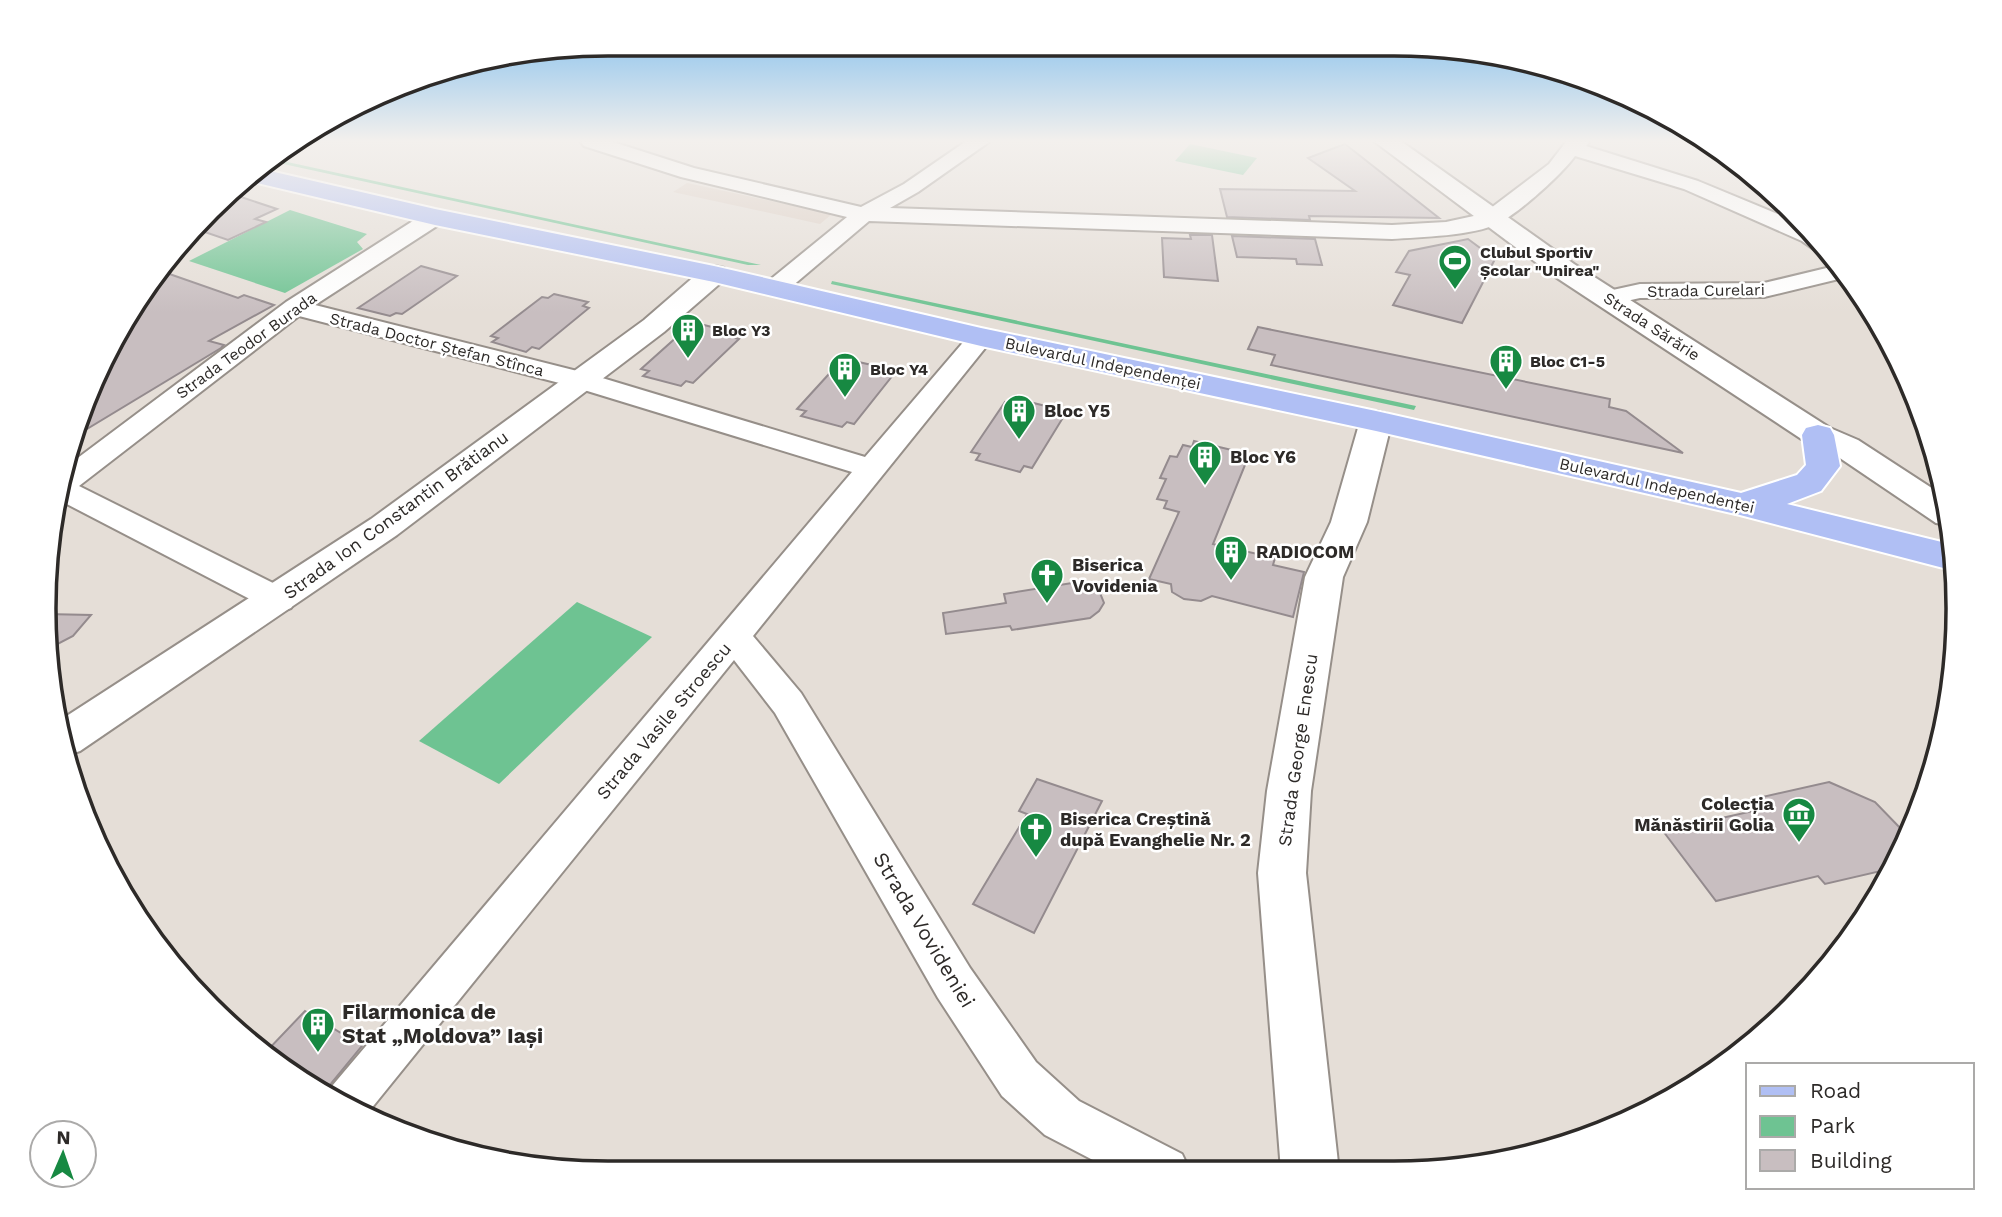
<svg xmlns="http://www.w3.org/2000/svg" width="2002" height="1217" viewBox="0 0 2002 1217" font-family="'Work Sans',sans-serif">
<style>
.built{fill:#dccec4}
.green{fill:#6ec392}
.building{fill:#c8bec0;stroke:#948b8e;stroke-width:2}
.lines{fill:none;stroke-linecap:round;stroke-linejoin:round}
.minor-casing{stroke:#968f89;stroke-width:4}
.tertiary-casing{stroke:#968f89;stroke-width:4}
.primary-casing{stroke:#fff;stroke-width:4}
.minor{fill:#fff;fill-rule:evenodd}
.tertiary{fill:#fff;fill-rule:evenodd}
.primary{fill:#b0bff4;fill-rule:evenodd}
.labels{text-anchor:middle;stroke-width:5;stroke-linejoin:round;paint-order:stroke}
.far-poi-label{font-size:16px;font-weight:bold;fill:#2d2a28;stroke:#fff;text-anchor:start}
.far-street-label{font-size:16px;fill:#2d2a28;stroke:#fff}
.poi-label{font-size:18px;font-weight:bold;fill:#2d2a28;stroke:#fff;text-anchor:start}
.street-label{font-size:18px;fill:#2d2a28;stroke:#fff}
.near-street-label{font-size:21px;fill:#2d2a28;stroke:#fff}
.near-poi-label{font-size:21px;font-weight:bold;fill:#2d2a28;stroke:#fff;text-anchor:start}
.rim{fill:none;stroke:#2d2a28;stroke-width:3.5}
</style>
<rect width="100%" height="100%" fill="#e5ded7"/>
<polygon class="built" points="687,183 832,214 820,224 673,192"/>
<g class="green">
<polygon points="1190,144 1257,158 1243,175 1175,161"/>
<polygon points="269,158 761,265 748,265 265,160"/>
<polygon points="290,210 367,234 357,242 363,249 285,293 189,261"/>
<polygon points="832,281 1416,406 1414,410 831,284"/>
<polygon points="577,602 652,637 499,784 419,741"/>
</g>
<g class="building">
<polygon points="1345,144 1439,218 1309,216 1310,220 1227,217 1220,189 1355,191 1308,158"/>
<polygon points="232,194 277,209 255,219 266,222 228,240 196,229"/>
<polygon points="1190,235 1212,235 1218,281 1164,277 1162,238 1191,239"/>
<polygon points="1232,236 1315,239 1322,265 1297,264 1296,259 1237,257"/>
<polygon points="1468,239 1495,259 1462,323 1393,305 1410,275 1396,272 1409,251"/>
<polygon points="421,266 457,276 402,314 396,313 390,316 358,308"/>
<polygon points="158,270 238,298 244,295 274,305 209,341 224,345 221,348 72,438 74,427"/>
<polygon points="554,294 588,302 583,306 589,308 539,349 532,347 526,352 492,342 498,338 491,336 542,297 548,298"/>
<polygon points="700,324 736,333 732,337 739,339 693,383 686,381 681,386 643,376 649,371 641,369 688,327 694,329"/>
<polygon points="1258,327 1610,399 1609,407 1626,411 1683,453 1271,365 1275,355 1248,349"/>
<polygon points="850,360 889,369 886,374 893,375 854,424 847,422 842,427 801,416 806,411 797,409 839,363 846,365"/>
<polygon points="1017,399 1058,409 1055,414 1064,416 1032,468 1024,466 1020,472 976,460 980,454 971,452 1005,402 1013,404"/>
<polygon points="1194,441 1240,452 1238,457 1247,460 1213,544 1275,558 1273,565 1304,572 1293,617 1212,596 1201,601 1184,599 1172,592 1171,584 1149,579 1179,512 1164,508 1167,501 1157,499 1166,479 1160,478 1170,456 1177,457 1183,445 1192,447"/>
<polygon points="1072,583 1088,585 1100,593 1104,603 1099,611 1090,618 1012,630 1010,626 946,634 943,613 1006,603 1004,594"/>
<polygon points="45,614 91,615 73,636 50,648"/>
<polygon points="1037,779 1102,801 1034,933 973,904 1027,814 1019,811"/>
<polygon points="1829,782 1875,802 1903,831 1902,852 1894,868 1825,884 1818,876 1716,901 1663,831 1758,810 1749,800"/>
<polygon points="305,1011 362,1046 325,1091 263,1055"/>
</g>
<g class="lines">
<defs>
<g id="minor">
<path d="M 581,142 L 613,142 L 694,168 L 861,207 L 904,184 L 965,142 L 989,142 L 918,192 L 890,208 L 1392,225 L 1446,222 L 1483,214 L 1549,164 L 1566,142 L 1589,142 L 1586,146 L 1698,181 L 1809,227 L 1830,253 L 1818,252 L 1802,241 L 1684,189 L 1575,156 C 1561,175 1520,212 1499,223 C 1474,236 1420,237 1392,239 L 869,221 L 784,293 L 775,295 L 766,293 L 763,288 L 766,283 L 847,217 L 681,177 L 584,146 Z"/>
<polygon points="435,210 443,212 446,217 443,222 315,305 589,374 865,457 972,332 981,329 990,332 994,337 990,342 753,636 801,693 970,968 1036,1062 1079,1101 1182,1154 1190,1171 1114,1171 1045,1135 1002,1096 938,998 775,713 734,660 366,1115 327,1092 852,472 571,386 299,316 79,486 291,592 296,600 291,608 279,612 267,608 61,501 67,466 286,302 427,212"/>
<polygon points="1839,265 1847,277 1764,297 1640,298 1608,305 1599,303 1596,298 1599,293 1640,284 1764,283"/>
</g>
<g id="tertiary">
<polygon points="1375,142 1402,142 1574,264 1830,428 1858,440 1944,496 1951,526 1936,523 1834,454 1806,442 1554,276"/>
<polygon points="714,266 724,268 728,274 724,280 664,332 397,535 80,751 68,755 62,719 371,519 644,320 704,268"/>
<polygon points="1376,411 1387,414 1392,421 1367,522 1343,577 1311,791 1306,873 1339,1172 1281,1171 1258,873 1267,791 1305,577 1331,522 1360,421 1365,414"/>
</g>
<polygon id="primary" points="257,168 435,209 714,266 981,328 1376,411 1741,493 1797,475 1806,465 1802,435 1806,428 1818,425 1830,428 1834,435 1840,466 1821,491 1787,504 1954,545 1955,571 1740,515 1376,431 981,346 714,282 435,225 245,180"/>
</defs>
<use href="#minor" class="minor-casing"/>
<use href="#tertiary" class="tertiary-casing"/>
<use href="#primary" class="primary-casing"/>
<use href="#minor" class="minor"/>
<use href="#tertiary" class="tertiary"/>
<use href="#primary" class="primary"/>
</g>
<linearGradient id="sky" x2="0" y2="1"><stop stop-color="#75b9ed"/><stop offset="0.45" stop-color="#f3f0ed"/><stop offset="1" stop-color="#f3f0ed" stop-opacity="0"/></linearGradient>
<rect width="2002" height="313" fill="url(#sky)"/>
<defs>
<symbol id="stadium-pin" viewBox="-11 -11 22 30"><path d="M0 17L-7.5 6A9.5 9.5 0 1 1 7.5 6Z" fill="#178942" stroke="#fff"/><path d="M0-5a6.5 5 0 1 0 0 10a6.5 5 0 1 0 0-10ZM-3.5-1.8h7v3.6h-7Z" fill="#fff"/></symbol>
<symbol id="building-pin" viewBox="-11 -11 22 30"><path d="M0 17L-7.5 6A9.5 9.5 0 1 1 7.5 6Z" fill="#178942" stroke="#fff"/><path d="M-4-6H4V6H1V3H-1V6H-4ZM-2.5-4.3h1.7v1.8h-1.7ZM.8-4.3h1.7v1.8H.8ZM-2.5-1h1.7V.8h-1.7ZM.8-1h1.7V.8H.8Z" fill="#fff"/></symbol>
<symbol id="church-pin" viewBox="-11 -11 22 30"><path d="M0 17L-7.5 6A9.5 9.5 0 1 1 7.5 6Z" fill="#178942" stroke="#fff"/><path d="M-1.2-6h2.4v3.5h3.3v2.4h-3.3V6h-2.4V-.1h-3.3v-2.4h3.3Z" fill="#fff"/></symbol>
<symbol id="museum-pin" viewBox="-11 -11 22 30"><path d="M0 17L-7.5 6A9.5 9.5 0 1 1 7.5 6Z" fill="#178942" stroke="#fff"/><path d="M0-6L6-3V-2H-6V-3ZM-5-1h2V3h-2ZM-1-1h2V3h-2ZM3-1h2V3H3ZM-6 4H6V6H-6Z" fill="#fff"/></symbol>
</defs>
<g fill-rule="evenodd">
<use href="#stadium-pin" x="1436" y="242" width="38" height="52"/>
<use href="#building-pin" x="669" y="311" width="38" height="52"/>
<use href="#building-pin" x="1487" y="342" width="38" height="52"/>
<use href="#building-pin" x="826" y="350" width="38" height="52"/>
<use href="#building-pin" x="1000" y="392" width="38" height="52"/>
<use href="#building-pin" x="1186" y="438" width="38" height="52"/>
<use href="#building-pin" x="1212" y="533" width="38" height="52"/>
<use href="#church-pin" x="1028" y="556" width="38" height="52"/>
<use href="#museum-pin" x="1780" y="795" width="38" height="52"/>
<use href="#church-pin" x="1017" y="810" width="38" height="52"/>
<use href="#building-pin" x="299" y="1005" width="38" height="52"/>
</g>
<g class="labels">
<g class="far-poi-label">
<text x="1480" y="258">Clubul Sportiv<tspan x="1480" dy="18">Școlar "Unirea"</tspan></text>
<text x="712" y="336">Bloc Y3</text>
<text x="1530" y="367">Bloc C1-5</text>
<text x="870" y="375">Bloc Y4</text>
</g>
<g class="far-street-label">
<text transform="translate(1706 290) rotate(-1)" y="6">Strada Curelari</text>
<text transform="translate(1652 326) rotate(33)" y="6">Strada Sărărie</text>
<text transform="translate(437 344) rotate(14)" y="6">Strada Doctor Ștefan Stînca</text>
<text transform="translate(246 345) rotate(-36)" y="6">Strada Teodor Burada</text>
<text transform="translate(1103 363) rotate(12)" y="6">Bulevardul Independenței</text>
<text transform="translate(1657 485) rotate(13)" y="6">Bulevardul Independenței</text>
</g>
<g class="poi-label">
<text x="1044" y="417">Bloc Y5</text>
<text x="1230" y="463">Bloc Y6</text>
<text x="1256" y="558">RADIOCOM</text>
<text x="1072" y="571">Biserica<tspan x="1072" dy="21">Vovidenia</tspan></text>
<text x="1774" y="810" text-anchor="end">Colecția<tspan x="1774" dy="21">Mănăstirii Golia</tspan></text>
<text x="1060" y="825">Biserica Creștină<tspan x="1060" dy="21">după Evanghelie Nr. 2</tspan></text>
</g>
<g class="street-label">
<text transform="translate(396 515) rotate(-36)" y="6">Strada Ion Constantin Brătianu</text>
<text transform="translate(664 721) rotate(-50)" y="6">Strada Vasile Stroescu</text>
<text transform="translate(1298 750) rotate(-82)" y="6">Strada George Enescu</text>
</g>
<g class="near-street-label">
<text transform="translate(924 930) rotate(59)" y="7">Strada Vovideniei</text>
</g>
<g class="near-poi-label">
<text x="342" y="1019">Filarmonica de<tspan x="342" dy="24">Stat „Moldova” Iași</tspan></text>
</g>
</g>
<path d="M0 0H2002V1217H0ZM608 56H1394A552 552 0 0 1 1946 608V609A552 552 0 0 1 1394 1161H608A552 552 0 0 1 56 609V608A552 552 0 0 1 608 56Z" fill="#fff" fill-rule="evenodd"/>
<path class="rim" d="M608 56H1394A552 552 0 0 1 1946 608V609A552 552 0 0 1 1394 1161H608A552 552 0 0 1 56 609V608A552 552 0 0 1 608 56Z"/>
<rect x="1746" y="1063" width="228" height="126" fill="#ffffff" stroke="#abaaa9" stroke-width="2"/>
<rect x="1760" y="1086" width="35" height="10" fill="#b0bff4" stroke="#abaaa9" stroke-width="2"/>
<text x="1810" y="1098" font-size="21" fill="#2d2a28">Road</text>
<rect x="1760" y="1116" width="35" height="21" fill="#6ec392" stroke="#abaaa9" stroke-width="2"/>
<text x="1810" y="1133" font-size="21" fill="#2d2a28">Park</text>
<rect x="1760" y="1150" width="35" height="21" fill="#c8bec0" stroke="#abaaa9" stroke-width="2"/>
<text x="1810" y="1168" font-size="21" fill="#2d2a28">Building</text>
<g transform="translate(63 1154) rotate(2)"><circle r="33" fill="#ffffff" stroke="#abaaa9" stroke-width="2"/>
<path d="M0-5L12 26L0 18L-12 26Z" fill="#178942"/>
<text y="-10" font-size="19" font-weight="bold" text-anchor="middle" fill="#2d2a28">N</text>
</g>
</svg>
